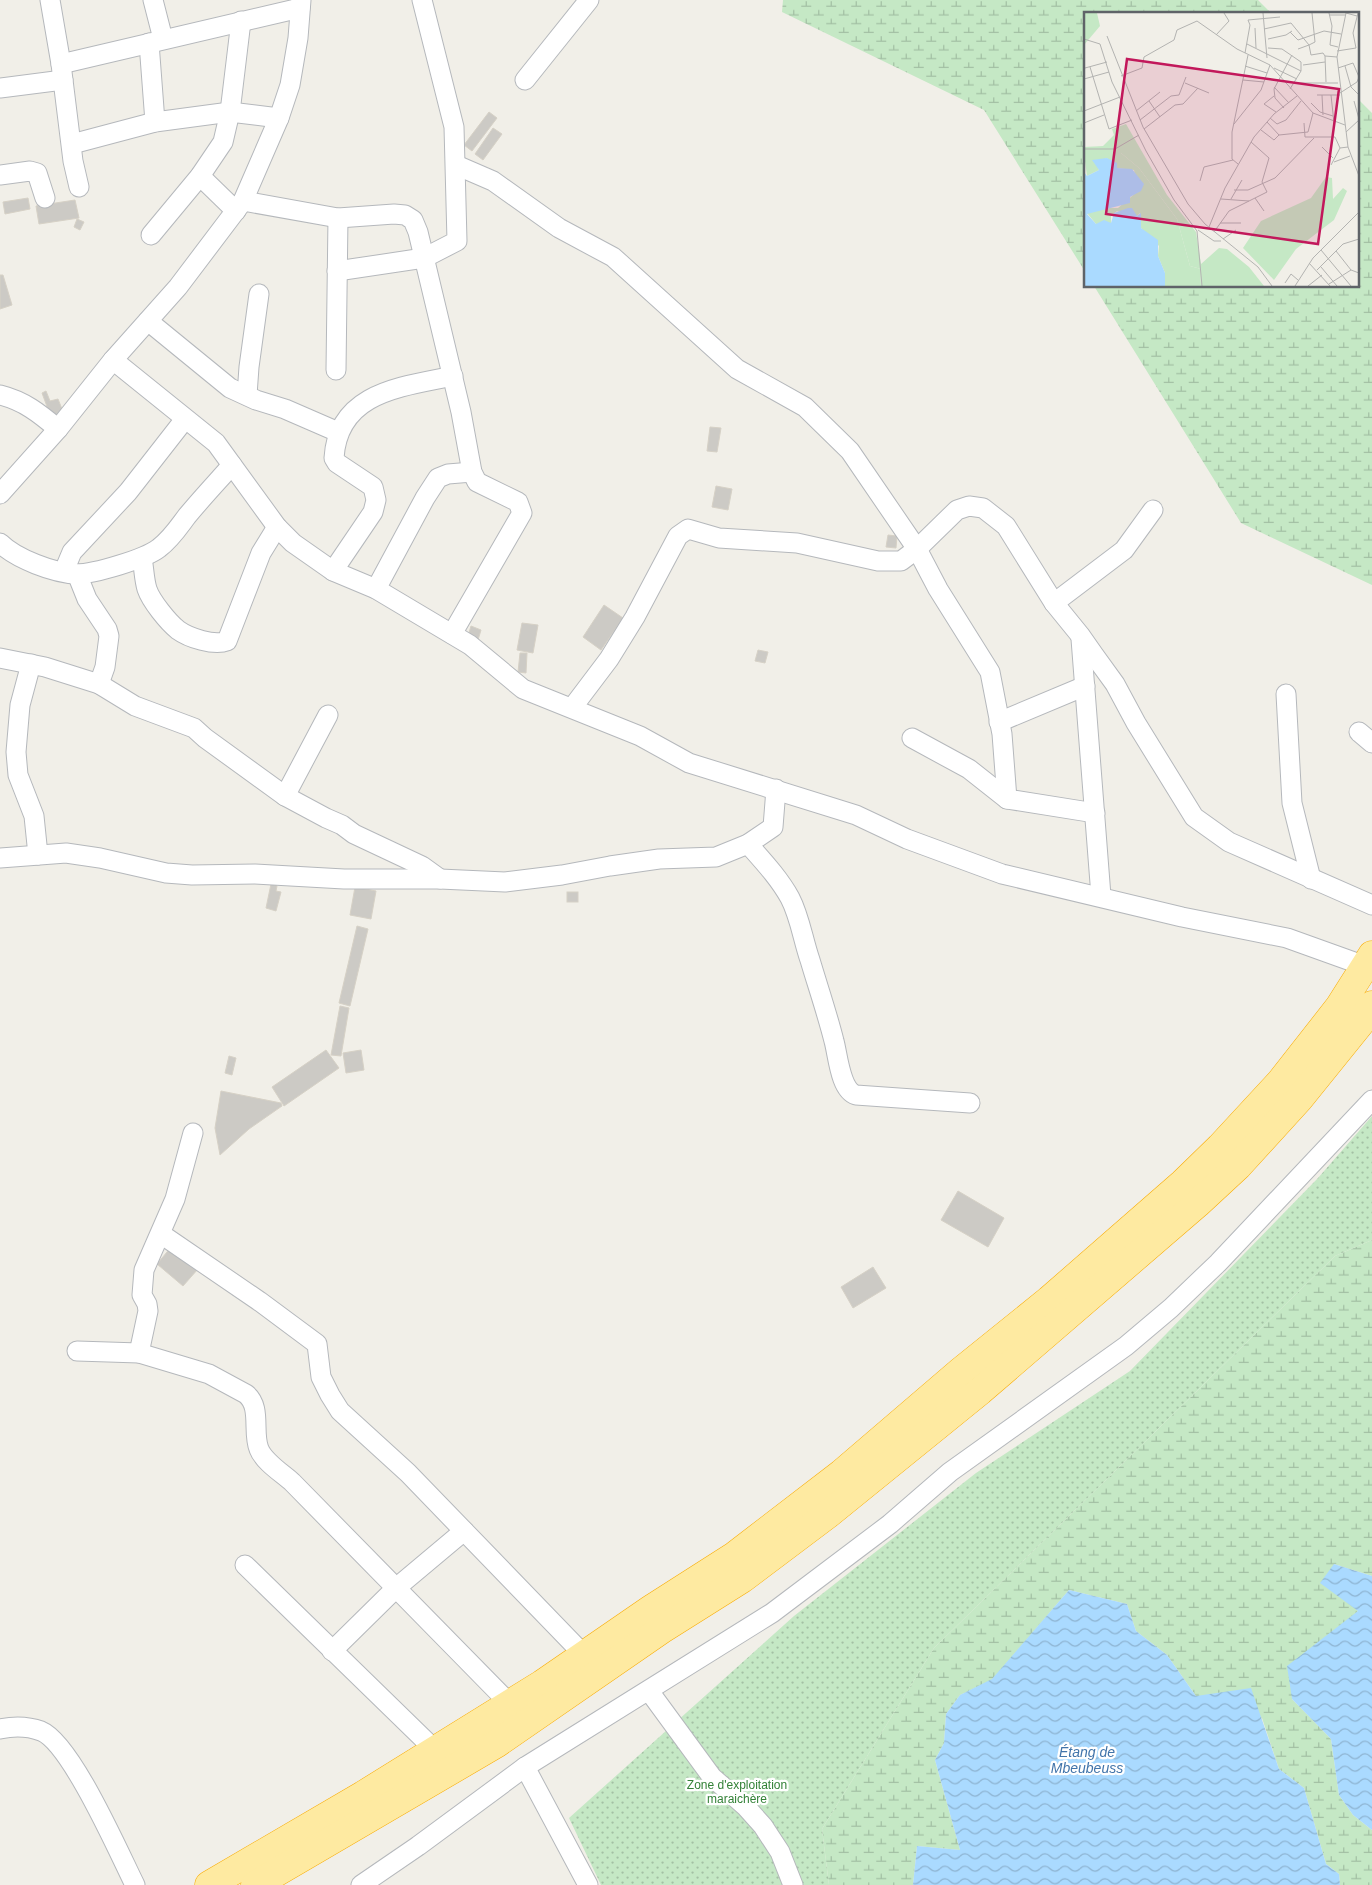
<svg xmlns="http://www.w3.org/2000/svg" width="1372" height="1885" viewBox="0 0 1372 1885" font-family="Arial,sans-serif">
<style>
.wetland{fill:url(#wetland-marsh)}
.garden{fill:url(#garden-dots)}
.water{fill:url(#water-waves)}
.building{fill:#cccac5;stroke:#d6d1c6}
.lines{fill:none;stroke-linecap:round;stroke-linejoin:round}
.minor-casing{stroke:#b5b8bc;stroke-width:21}
.trunk-casing{stroke:#f9ab00;stroke-width:29}
.minor{stroke:#fff;stroke-width:19}
.trunk{stroke:#feeaa1;stroke-width:28}
.labels{text-anchor:middle;stroke-width:4.5;stroke-linejoin:round;paint-order:stroke}
.park-label{font-size:12px;fill:#348238;stroke:#fff}
.water-label{font-size:14px;font-style:italic;fill:#4174aa;stroke:#fff}
.inset-road{fill:none;stroke:#b3b3b1;stroke-width:1}
.view{fill:#c2185b;fill-opacity:0.15;stroke:#c2185b;stroke-width:2.5}
.inset-edge{fill:none;stroke:#5f6368;stroke-width:2.5}
</style>
<defs>
<pattern id="wetland-marsh" width="20" height="14" patternUnits="userSpaceOnUse" patternTransform="scale(1.25)"><rect width="20" height="14" fill="#c5e8c5"/><path d="M1 5h8M5 5V1M11 12h8M15 12V8" fill="none" stroke="#a3c0a4"/></pattern>
<pattern id="garden-dots" width="8" height="8" patternUnits="userSpaceOnUse" patternTransform="scale(1.25)"><rect width="8" height="8" fill="#c5e8c5"/><path d="M2 2h.1M6 6h.1" fill="none" stroke="#a3c0a4" stroke-width="1.8" stroke-linecap="round"/></pattern>
<pattern id="water-waves" width="16" height="10" patternUnits="userSpaceOnUse" patternTransform="scale(1.25)"><rect width="16" height="10" fill="#aadaff"/><path d="M0 5q4-4 8 0t8 0" fill="none" stroke="#8eb4d2"/></pattern>
</defs>
<rect width="100%" height="100%" fill="#f1efe8"/>
<g class="wetland">
<polygon points="783,0 1258,0 1272,14 1086,14 1086,273 984,110 782,12"/>
<polygon points="1358,99 1372,113 1372,585 1241,523 1094,286 1358,286"/>
<polygon points="1372,1240 1372,1576 1334,1564 1358,1611 1292,1699 1331,1739 1339,1795 1353,1815 1372,1830 1372,1885 1340,1885 1339,1874 1326,1864 1304,1788 1279,1769 1262,1718 1196,1696 1167,1655 1136,1631 1127,1604 1069,1590 992,1680 960,1695 946,1714 944,1743 935,1760 960,1850 917,1846 913,1885 829,1885 822,1829 934,1648 1335,1256"/>
</g>
<polygon class="garden" points="1372,1116 1372,1240 1335,1256 934,1648 822,1829 829,1885 601,1885 569,1818 794,1616 976,1473 1130,1371 1318,1178"/>
<g class="water">
<polygon points="1334,1564 1372,1576 1372,1830 1353,1815 1339,1795 1331,1739 1292,1699 1287,1666 1358,1611 1320,1583"/>
<polygon points="1069,1590 1127,1604 1136,1631 1167,1655 1196,1696 1251,1688 1279,1769 1304,1788 1326,1864 1339,1874 1340,1885 913,1885 917,1846 960,1850 935,1760 944,1743 946,1714 960,1695 992,1679"/>
</g>
<g class="building">
<polygon points="489,112 497,118 472,151 464,145"/>
<polygon points="493,128 502,134 483,160 475,154"/>
<polygon points="28,198 30,209 5,214 3,202"/>
<polygon points="75,200 79,218 39,224 36,206"/>
<polygon points="77,219 84,222 80,230 74,227"/>
<polygon points="0,275 3,275 12,305 0,309"/>
<polygon points="46,391 50,401 58,399 62,409 52,420 42,393"/>
<polygon points="710,427 721,428 717,452 707,451"/>
<polygon points="716,486 732,489 728,510 712,507"/>
<polygon points="888,535 897,536 896,548 886,547"/>
<polygon points="604,605 623,618 601,650 583,637"/>
<polygon points="522,623 538,625 533,653 517,650"/>
<polygon points="471,626 481,630 478,640 468,636"/>
<polygon points="758,650 768,652 765,663 755,661"/>
<polygon points="520,653 527,653 526,673 518,672"/>
<polygon points="271,884 277,886 276,891 281,892 276,911 266,908"/>
<polygon points="355,887 376,891 371,919 350,915"/>
<rect x="567" y="892" width="11" height="10"/>
<polygon points="357,926 368,929 350,1006 339,1003"/>
<polygon points="340,1006 349,1008 341,1056 331,1055"/>
<polygon points="326,1050 339,1068 284,1106 272,1087"/>
<polygon points="361,1050 364,1070 346,1073 343,1053"/>
<polygon points="229,1056 236,1058 232,1075 225,1073"/>
<polygon points="221,1091 281,1103 282,1106 249,1129 220,1155 215,1128"/>
<polygon points="958,1191 1004,1218 988,1247 941,1220"/>
<polygon points="172,1246 198,1269 183,1286 157,1264"/>
<polygon points="873,1267 886,1288 853,1308 841,1287"/>
</g>
<g class="lines">
<defs>
<g id="minor">
<polyline points="50,0 61,64 73,161 79,187"/>
<polyline points="153,0 163,39"/>
<polyline points="149,43 155,122"/>
<polyline points="61,64 300,8"/>
<polyline points="525,80 589,0"/>
<polyline points="0,88 63,80"/>
<polyline points="72,144 155,122 230,112 279,118"/>
<polyline points="456,165 493,181 559,228 613,257 737,369 805,407 850,451 917,549 938,589 990,672 1002,734 1007,799"/>
<polyline points="0,175 30,171 37,173 45,198"/>
<polyline points="200,176 236,211"/>
<polyline points="243,201 338,218 394,214 405,215 413,220 418,232 461,412 472,472 477,482 518,502 522,513 452,634"/>
<polyline points="151,235 200,176 223,142 230,112 241,21"/>
<polyline points="337,271 424,258 457,241 454,127 422,0"/>
<polyline points="148,321 230,388 256,400 285,409 338,432"/>
<polyline points="113,360 216,443 277,527 293,543 333,571 376,589 470,645 523,689 640,736 689,763 856,815 907,839 1002,874 1182,917 1287,938 1365,966"/>
<polyline points="336,370 338,218"/>
<path d="M 0,395 C 24,401 39,413 58,429"/>
<polyline points="247,395 249,367 259,294"/>
<polyline points="0,494 58,429 113,360 178,287 243,201 279,118 290,85 298,38 301,0"/>
<path d="M 0,543 C 16,559 54,573 76,574 C 94,574 145,559 159,548 C 171,539 178,528 187,516 C 201,499 217,482 232,465"/>
<path d="M 142,558 C 144,568 144,579 147,589 C 151,601 168,622 178,630 C 189,638 214,646 227,641 L 261,553 L 277,527"/>
<polyline points="64,571 72,552 128,492 185,419"/>
<path d="M 333,571 L 373,512 L 376,500 L 373,487 L 337,463 L 334,458 C 338,392 401,387 453,376"/>
<polyline points="77,574 87,599 107,629 109,636 105,667 99,684"/>
<polyline points="376,589 425,498 438,478 448,474 472,472"/>
<polyline points="1054,603 1124,550 1153,510"/>
<polyline points="1081,639 1101,896"/>
<polyline points="0,658 45,667 99,684 135,706 194,728 205,738 285,796 326,818 342,825 354,834 422,866 440,879"/>
<polyline points="31,664 20,705 16,752 18,775 34,816 38,855"/>
<polyline points="1286,694 1292,803 1311,879"/>
<polyline points="572,708 609,659 635,617 678,536 688,529 719,538 797,543 878,561 901,561 917,549 957,510 969,506 983,508 1006,526 1054,603 1080,635 1094,655 1115,684 1136,723 1194,817 1229,842 1372,905"/>
<polyline points="999,722 1085,686"/>
<polyline points="1359,732 1372,743"/>
<polyline points="912,738 969,769 1007,799 1095,813"/>
<polyline points="285,796 328,715"/>
<path d="M 748,844 C 763,861 779,878 790,898 C 800,917 803,940 810,960 C 818,987 827,1013 834,1041 C 838,1055 840,1090 856,1095 L 970,1103"/>
<polyline points="0,858 66,853 100,858 166,873 192,875 255,874 344,879 440,879 505,882 562,875 610,866 659,859 716,857 748,844 773,827 776,789"/>
<polyline points="161,1234 259,1301 317,1344 321,1377 330,1395 340,1411 408,1473 585,1656"/>
<path d="M 77,1351 L 139,1353 L 209,1374 L 246,1394 C 262,1407 252,1432 259,1449 C 264,1462 282,1473 292,1482 L 510,1704"/>
<polyline points="139,1353 148,1311 147,1304 142,1295 144,1270 175,1199 193,1133"/>
<polyline points="245,1565 436,1751"/>
<polyline points="332,1651 396,1588 464,1531"/>
<polyline points="649,1691 712,1777 746,1807 763,1826 780,1852 793,1885"/>
<path d="M 0,1729 C 14,1726 27,1726 41,1731 C 71,1743 119,1853 135,1885"/>
<polyline points="525,1767 588,1885"/>
<polyline points="361,1885 418,1846 525,1767 772,1613 890,1524 950,1472 1126,1346 1171,1308 1218,1263 1372,1100"/>
</g>
<g id="trunk">
<polyline points="209,1885 363,1795 542,1684 651,1609 734,1556 842,1473 961,1371 1049,1300 1183,1183 1220,1147 1281,1081 1339,1007 1372,955"/>
<polyline points="255,1885 496,1744 661,1630 742,1579 827,1515 980,1391 1197,1204 1238,1166 1300,1098 1362,1021 1372,1005"/>
</g>
</defs>
<use href="#minor" class="minor-casing"/>
<use href="#trunk" class="trunk-casing"/>
<use href="#minor" class="minor"/>
<use href="#trunk" class="trunk"/>
</g>
<g class="labels">
<g class="park-label">
<text x="737" y="1789">Zone d'exploitation<tspan x="737" dy="14">maraichère</tspan></text>
</g>
<g class="water-label">
<text x="1087" y="1757">Étang de<tspan x="1087" dy="16">Mbeubeuss</tspan></text>
</g>
</g>
<g transform="translate(1084 12)">
<rect width="275" height="275" fill="#f1efe8"/>
<path d="M 0,1 L 13,1 L 16,14 L 0,33 Z" fill="#c5e8c5"/>
<path d="M 4,140 L 37,141 L 55,156 L 93,207 L 106,254 L 117,257 L 116,274 L 81,274 L 81,261 L 74,244 L 75,234 L 57,216 L 56,201 L 53,204 L 33,199 L 27,204 L 27,211 L 12,212 L 3,201 L 19,196 L 34,196 L 54,179 L 50,158 L 32,156 L 23,146 L 12,151 L 15,158 L 3,164 L 0,142 ZM 242,165 L 248,166 L 249,187 L 259,176 L 263,179 L 250,208 L 212,237 L 190,268 L 159,236 L 177,209 L 227,186 Z" fill="#c5e8c5"/>
<path d="M 42,112 L 83,183 L 112,220 L 117,252 L 135,236 L 143,237 L 165,255 L 180,274 L 116,274 L 117,257 L 106,254 L 93,207 L 55,156 L 37,141 L 0,142 L 0,135 L 19,134 L 30,123 L 28,117 Z" fill="#c5e8c5"/>
<path d="M 23,146 L 33,151 L 33,156 L 48,157 L 60,172 L 57,179 L 46,185 L 46,191 L 3,202 L 12,212 L 20,208 L 27,211 L 30,201 L 44,196 L 48,196 L 53,204 L 57,201 L 57,216 L 74,228 L 74,244 L 81,261 L 81,274 L 0,274 L 0,160 L 3,164 L 15,158 L 8,148 Z" fill="#aadaff"/>
<path class="inset-road" d="M 179,1 L 183,46M 228,1 L 231,30 L 225,33 L 227,43 L 239,41 L 241,44 L 253,45M 245,1 L 248,14 L 246,33 L 254,35M 245,3 L 262,3M 273,4 L 262,1 L 253,45 L 264,135 L 275,164M 171,16 L 172,36M 180,17 L 207,11 L 225,33 L 214,37M 206,20 L 214,28 L 240,19 L 257,22M 132,23 L 145,9 L 140,1M 23,24 L 59,115 L 104,192 L 121,212 L 174,255 L 188,274M 0,27 L 16,32 L 28,70 L 62,139 L 90,188 L 113,219 L 118,274M 184,27 L 202,23 L 208,19M 163,32 L 217,59M 184,36 L 198,37 L 217,50 L 217,59 L 206,77M 253,39 L 272,36 L 269,21 L 274,1M 161,41 L 166,13 L 164,8 L 196,5M 241,44 L 242,70M 219,53 L 241,50M 161,54 L 183,61M 261,54 L 267,75 L 275,83M 6,55 L 25,117 L 48,108M 1,56 L 23,50M 190,56 L 213,67M 254,56 L 269,51 L 275,65 L 273,70 L 256,81M 37,64 L 58,56 L 60,45 L 90,28 L 93,18 L 113,9 L 153,37 L 186,53 L 229,101 L 261,113M 0,67 L 25,60M 159,68 L 180,70M 101,71 L 125,81M 211,71 L 254,71M 190,75 L 205,91M 233,83 L 256,83M 238,83 L 239,103M 247,83 L 250,111M 190,84 L 180,92 L 192,100M 65,89 L 76,105M 270,89 L 275,107M 227,91 L 236,100 L 249,104M 200,96 L 191,86 L 190,77 L 208,43M 0,99 L 36,85M 52,99 L 76,80M 186,106 L 193,112 L 202,108 L 217,89M 56,108 L 87,84 L 95,83 L 102,65M 183,110 L 195,123M 0,111 L 20,103M 220,111 L 221,125 L 251,125 L 256,136 L 264,135M 150,112 L 177,78 L 186,53M 60,117 L 91,93 L 99,92 L 114,76M 177,118 L 190,128 L 195,123 L 224,120 L 229,101M 262,120 L 275,108M 238,135 L 249,146M 0,137 L 31,137 L 55,123M 250,150 L 266,144M 154,152 L 148,147 L 148,120 L 164,43M 247,153 L 256,136M 116,169 L 120,155 L 149,148M 150,178 L 164,178 L 191,166 L 230,126M 171,186 L 180,199M 137,187 L 165,189M 147,187 L 158,168M 136,211 L 157,211M 125,215 L 141,176 L 170,125 L 190,102 L 213,84M 114,218 L 130,229 L 137,229M 130,220 L 145,199 L 183,180 L 178,170 L 185,146 L 167,130M 139,227 L 152,218M 237,238 L 267,274M 252,239 L 267,258 L 275,261M 225,251 L 246,274M 237,255 L 253,274M 233,258 L 259,232 L 275,227M 201,271 L 207,262 L 214,268M 245,272 L 267,258M 211,274 L 229,246 L 275,200M 224,274 L 238,263"/>
<path class="view" d="M 43,47 L 255,77 L 234,232 L 22,202 Z"/>
<rect width="275" height="275" class="inset-edge"/>
</g>
</svg>
